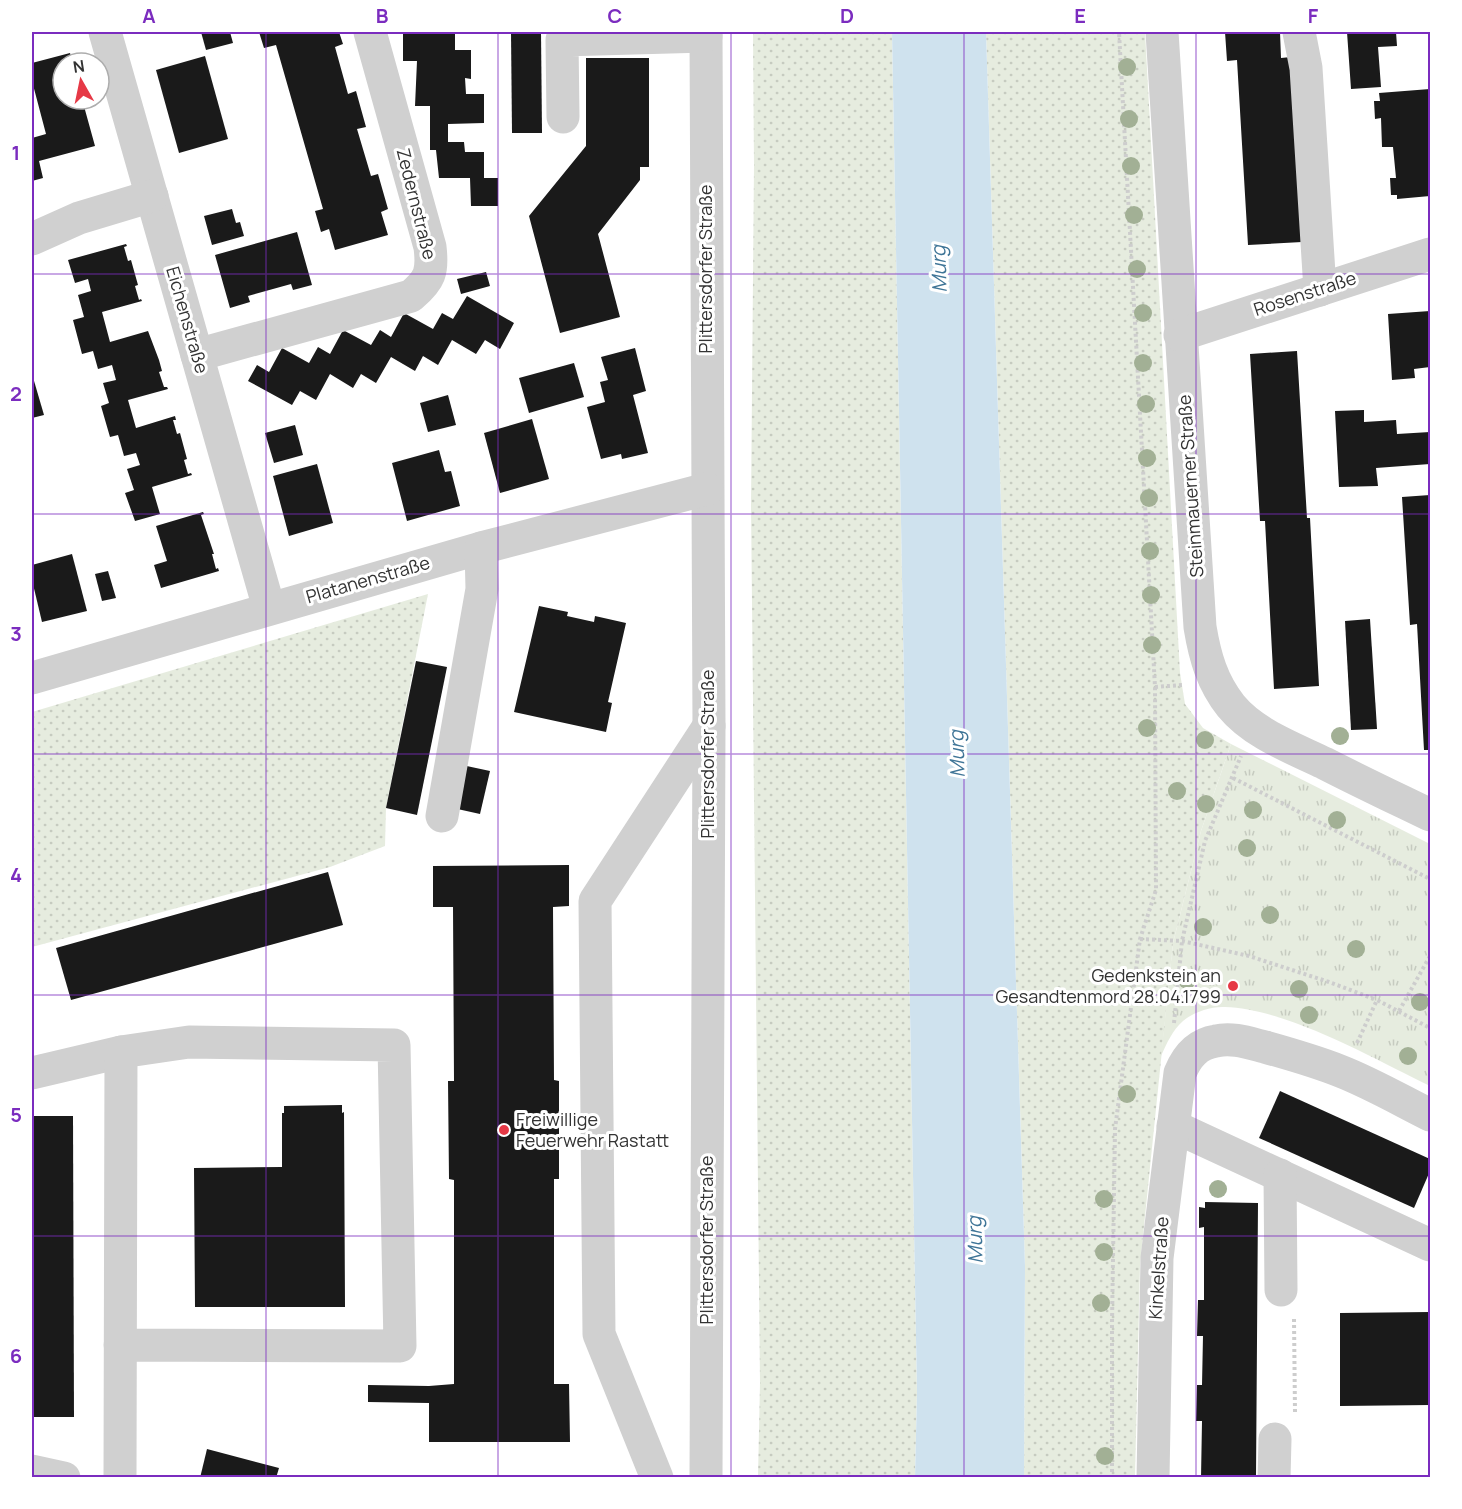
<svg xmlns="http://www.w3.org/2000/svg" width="1462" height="1509" viewBox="0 0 1462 1509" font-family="Manrope,sans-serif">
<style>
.grass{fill:url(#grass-dots)}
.park{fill:url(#park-tufts)}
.water{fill:#cfe2ee}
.building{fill:#1a1a1a}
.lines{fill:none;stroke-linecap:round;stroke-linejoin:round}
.path{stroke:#cdcdcd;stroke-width:4;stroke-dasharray:3 3;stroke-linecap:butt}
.minor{stroke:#d0d0d0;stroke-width:33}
.tree{fill:#a2b095}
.grid{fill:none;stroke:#7b2cbf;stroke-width:1.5;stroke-opacity:0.55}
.poi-dot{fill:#e63946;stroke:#fff;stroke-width:2}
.labels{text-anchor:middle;stroke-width:6;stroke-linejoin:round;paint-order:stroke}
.street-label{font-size:18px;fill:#333;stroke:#fff}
.poi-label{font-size:18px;fill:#333;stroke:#fff;text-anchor:end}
.water-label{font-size:20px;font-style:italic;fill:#3f7597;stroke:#fff}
.neatline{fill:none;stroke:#7b2cbf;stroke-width:2}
.grid-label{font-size:20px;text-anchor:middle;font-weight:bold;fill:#7b2cbf}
</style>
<defs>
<pattern id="grass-dots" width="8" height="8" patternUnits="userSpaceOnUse" patternTransform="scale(1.5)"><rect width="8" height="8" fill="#e6ecdf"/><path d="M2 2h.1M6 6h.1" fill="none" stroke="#c6cbc0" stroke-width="1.8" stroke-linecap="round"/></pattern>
<pattern id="park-tufts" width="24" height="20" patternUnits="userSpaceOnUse" patternTransform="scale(1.5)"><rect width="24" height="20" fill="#e6ecdf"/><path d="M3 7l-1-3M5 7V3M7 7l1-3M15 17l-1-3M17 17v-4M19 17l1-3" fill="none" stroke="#c6cbc0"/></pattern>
</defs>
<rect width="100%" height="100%" fill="#fff"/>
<g class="grass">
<polygon points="753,32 892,32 917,1392 915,1477 758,1477 760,1383 751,505 754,166"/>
<polygon points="986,32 1145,32 1180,673 1185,704 1203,728 1231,744 1201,831 1173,943 1140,1265 1135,1477 1024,1477 1025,1266"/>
<polygon points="428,594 386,808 385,846 330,867 32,947 32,712"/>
</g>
<path class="park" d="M 1231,744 L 1430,844 L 1430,1086 C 1374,1059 1288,1009 1225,1007 C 1212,1006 1193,1012 1183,1021 C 1172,1031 1167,1043 1161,1056 L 1173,943 L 1201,831 Z"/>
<polygon class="water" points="892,32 986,32 1025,1266 1024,1477 915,1477 917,1392"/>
<g class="building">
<polygon points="201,32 230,32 233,43 206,50"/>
<polygon points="259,32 339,32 343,44 335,47 348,94 356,91 366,127 357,129 371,176 378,174 388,209 381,212 388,235 335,250 329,229 321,232 315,211 323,209 276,45 264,48"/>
<polygon points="403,32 455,33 455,50 471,50 471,79 465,78 466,94 484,94 484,123 448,124 448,142 464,142 465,152 484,152 484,178 498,178 498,206 471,206 470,178 439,178 436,150 430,150 430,106 415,106 417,61 403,61"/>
<polygon points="511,32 541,32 542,133 512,133"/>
<polygon points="1225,32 1280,32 1281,58 1291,57 1302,242 1248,245 1237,60 1227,61"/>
<polygon points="1347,32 1396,32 1397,46 1378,47 1381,87 1351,89"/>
<polygon points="70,53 73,63 63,63 63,99 82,99 95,146 39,161 43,178 32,181 32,138 46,134 32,81 32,63"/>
<polygon points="205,56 228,139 179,153 156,70"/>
<polygon points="586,58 649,58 649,167 640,167 640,180 598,234 620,317 560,333 529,216 586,146"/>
<polygon points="1430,89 1430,196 1397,199 1397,195 1391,195 1390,178 1396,178 1393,147 1382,147 1381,118 1375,119 1374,101 1380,101 1379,93"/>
<polygon points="232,209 236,223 240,222 244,236 212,245 204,216"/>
<polygon points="297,232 312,285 293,290 291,284 248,296 250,302 230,308 215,255"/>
<polygon points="126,244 127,246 124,247 128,261 131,260 138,285 135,286 139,300 141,299 142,301 102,312 110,342 148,331 159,360 162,371 159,372 164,387 167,387 168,389 128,400 136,428 175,416 176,420 173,420 177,434 180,433 187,459 184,460 188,474 191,473 192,475 152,487 160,514 135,521 125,493 134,490 127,469 140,465 136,453 124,456 118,435 110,437 101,406 109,403 103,383 116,380 112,365 98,369 93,351 82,354 73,320 84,317 78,295 91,291 88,279 75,283 68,260"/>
<polygon points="486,272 490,286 461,294 457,279"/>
<polygon points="467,296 514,323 500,349 485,340 476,354 452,340 438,365 423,356 415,371 391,357 376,383 361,374 353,388 330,374 316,400 300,391 292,405 248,381 257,365 269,372 282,348 309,363 318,347 330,354 343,330 371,345 380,330 391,337 404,313 433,329 442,313 453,319"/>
<polygon points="1430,311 1430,367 1414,369 1415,378 1392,380 1388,314"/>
<polygon points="635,348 646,391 633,395 648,453 622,459 621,454 601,459 587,407 605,402 600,382 608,380 601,357"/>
<polygon points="1297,351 1307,518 1310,518 1319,686 1274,689 1265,521 1260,521 1250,354"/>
<polygon points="574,363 584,397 529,413 519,378"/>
<polygon points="32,374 44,415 32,418"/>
<polygon points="448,395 456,425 428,432 420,403"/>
<polygon points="1364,410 1364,422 1396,420 1397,434 1430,432 1430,464 1376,468 1378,486 1339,487 1335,411"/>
<polygon points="532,419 549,479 500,493 484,433"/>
<polygon points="295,425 303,455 274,463 265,433"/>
<polygon points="439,450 445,472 451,471 460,506 407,521 392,463"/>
<polygon points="317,464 333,523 289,536 273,476"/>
<polygon points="1430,495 1430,750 1424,750 1417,624 1410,625 1402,497"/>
<polygon points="203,512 204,514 201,515 214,554 212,554 216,569 218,568 219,571 161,588 154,565 167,561 156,526"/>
<polygon points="72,554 87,611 42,622 32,580 32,565"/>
<polygon points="108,571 116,598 102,601 95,574"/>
<polygon points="539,606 568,612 567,616 594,622 595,616 626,623 608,702 612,703 606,732 514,712"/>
<polygon points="1370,619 1377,729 1351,730 1345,621"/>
<polygon points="416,661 447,667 417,815 386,808"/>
<polygon points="462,765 490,771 480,814 453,808"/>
<polygon points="569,865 569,906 553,907 554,1080 559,1081 559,1179 554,1179 554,1384 569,1384 570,1442 429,1442 429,1403 368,1402 368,1385 429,1386 454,1384 454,1180 449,1179 448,1081 454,1081 453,907 433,907 433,866"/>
<polygon points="328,872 343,925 71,1000 56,948"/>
<polygon points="1280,1091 1430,1159 1430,1171 1414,1208 1259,1138"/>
<polygon points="342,1105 342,1113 344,1112 345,1307 195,1307 194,1168 282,1167 282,1113 284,1113 284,1106"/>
<polygon points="32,1116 73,1116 74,1417 32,1417"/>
<polygon points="1205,1202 1258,1203 1256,1478 1201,1478 1202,1421 1196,1421 1197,1385 1202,1385 1203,1336 1197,1336 1198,1300 1204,1300 1204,1227 1199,1228 1199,1207 1205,1208"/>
<polygon points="1430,1312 1430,1405 1340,1406 1340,1313"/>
<polygon points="207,1449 279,1468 276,1478 200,1478"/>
</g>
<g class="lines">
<g class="path">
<polyline points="1155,687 1182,685"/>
<polyline points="1233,778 1430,879"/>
<polyline points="1140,939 1182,941 1249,956 1329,982 1377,1000"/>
<polyline points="1399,1011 1430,956"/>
<polyline points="1174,1023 1182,941 1205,841 1241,756"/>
<polyline points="1357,1043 1377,1000 1430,1028"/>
<polyline points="1294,1319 1295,1413"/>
<polyline points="1112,1478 1112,1323 1115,1129 1140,939 1156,890 1155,687 1119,32"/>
</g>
<g class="minor">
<polyline points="105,32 269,608"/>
<polyline points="706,32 709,726 706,1478"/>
<path d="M 1162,32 L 1200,627 C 1205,657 1212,682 1231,706 C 1254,734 1293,748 1324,763 C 1359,781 1395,798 1430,815"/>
<polyline points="1299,32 1306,68 1320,290"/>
<polyline points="563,117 562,40 706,36"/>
<polyline points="32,239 79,218 152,196"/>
<polyline points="1180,335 1430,254"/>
<path d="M 197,355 L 411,296 C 430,280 433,272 430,247 L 370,32"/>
<polyline points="32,678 481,548 707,489"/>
<polyline points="442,816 482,589 481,548"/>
<polyline points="32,1073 121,1052"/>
<polyline points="1173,1126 1430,1245"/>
<polyline points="1280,1175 1281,1290"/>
<polyline points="32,1471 64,1478"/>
<polyline points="120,1478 121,1052 189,1042 394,1045 400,1346 120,1345"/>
<polyline points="657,1478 599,1334 595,901 709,726"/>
<path d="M 1153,1478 L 1157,1258 L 1180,1073 C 1187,1056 1197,1044 1216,1041 C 1232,1037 1249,1043 1265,1047 C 1290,1054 1315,1061 1340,1071 C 1371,1083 1400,1100 1430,1115"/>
<polyline points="1274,1478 1275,1439"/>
</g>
</g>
<g class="tree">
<circle cx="1127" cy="67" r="9"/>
<circle cx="1129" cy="119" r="9"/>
<circle cx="1131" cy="166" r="9"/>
<circle cx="1134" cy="215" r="9"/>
<circle cx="1137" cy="269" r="9"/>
<circle cx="1143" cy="313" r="9"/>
<circle cx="1143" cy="363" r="9"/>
<circle cx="1146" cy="404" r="9"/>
<circle cx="1147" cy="458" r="9"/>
<circle cx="1149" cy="498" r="9"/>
<circle cx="1150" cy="551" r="9"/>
<circle cx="1151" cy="595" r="9"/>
<circle cx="1152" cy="645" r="9"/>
<circle cx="1147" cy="728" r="9"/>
<circle cx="1340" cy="736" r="9"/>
<circle cx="1205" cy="740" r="9"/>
<circle cx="1177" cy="791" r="9"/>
<circle cx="1206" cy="804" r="9"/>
<circle cx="1253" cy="810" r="9"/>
<circle cx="1337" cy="820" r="9"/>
<circle cx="1247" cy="848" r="9"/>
<circle cx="1270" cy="915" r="9"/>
<circle cx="1203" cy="927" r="9"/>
<circle cx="1356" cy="949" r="9"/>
<circle cx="1187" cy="980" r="9"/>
<circle cx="1299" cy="989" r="9"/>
<circle cx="1420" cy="1002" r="9"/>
<circle cx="1309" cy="1015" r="9"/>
<circle cx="1408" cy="1056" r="9"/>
<circle cx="1127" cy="1094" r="9"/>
<circle cx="1218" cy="1189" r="9"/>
<circle cx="1104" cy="1199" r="9"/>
<circle cx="1104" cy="1252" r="9"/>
<circle cx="1101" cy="1303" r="9"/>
<circle cx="1105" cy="1456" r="9"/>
</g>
<path class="grid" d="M 266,32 L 266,1478M 498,32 L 498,1478M 731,32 L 731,1478M 964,32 L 964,1478M 1196,32 L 1196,1478M 32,274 L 1430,274M 32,514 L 1430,514M 32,754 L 1430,754M 32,995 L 1430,995M 32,1236 L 1430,1236"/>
<g class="poi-dot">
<circle cx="1233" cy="986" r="6"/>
<circle cx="504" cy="1130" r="6"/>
</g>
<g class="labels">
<g class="street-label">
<text transform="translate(416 204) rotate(76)" y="6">Zedernstraße</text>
<text transform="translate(706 269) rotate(-90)" y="6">Plittersdorfer Straße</text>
<text transform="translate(1305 294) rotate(-18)" y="6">Rosenstraße</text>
<text transform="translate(187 320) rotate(74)" y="6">Eichenstraße</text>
<text transform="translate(1191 486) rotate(-94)" y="6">Steinmauerner Straße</text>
<text transform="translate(368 580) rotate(-16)" y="6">Platanenstraße</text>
<text transform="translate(708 754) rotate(-90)" y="6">Plittersdorfer Straße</text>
<text transform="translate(707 1240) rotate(-90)" y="6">Plittersdorfer Straße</text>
<text transform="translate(1159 1268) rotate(-86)" y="6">Kinkelstraße</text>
</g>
<g class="poi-label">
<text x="1221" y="982">Gedenkstein an<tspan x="1221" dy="21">Gesandtenmord 28.04.1799</tspan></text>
<text x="516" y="1126" text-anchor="start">Freiwillige<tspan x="516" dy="21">Feuerwehr Rastatt</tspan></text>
</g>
<g class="water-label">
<text transform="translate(939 269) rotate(-92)" y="7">Murg</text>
<text transform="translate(957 754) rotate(-92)" y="7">Murg</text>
<text transform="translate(975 1240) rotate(-92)" y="7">Murg</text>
</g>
</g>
<rect width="1462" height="1509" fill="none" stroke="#ffffff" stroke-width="66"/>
<g transform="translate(81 81) rotate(351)"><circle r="28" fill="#ffffff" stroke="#adadad" stroke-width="1.5"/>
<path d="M0-4.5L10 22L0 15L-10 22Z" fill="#e63946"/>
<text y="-9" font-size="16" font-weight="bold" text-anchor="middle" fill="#333333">N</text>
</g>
<rect x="33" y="33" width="1396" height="1443" class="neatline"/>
<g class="grid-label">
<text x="149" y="23">A</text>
<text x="382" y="23">B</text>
<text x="615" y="23">C</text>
<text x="847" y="23">D</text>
<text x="1080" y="23">E</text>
<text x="1313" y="23">F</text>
<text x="16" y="160">1</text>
<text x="16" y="401">2</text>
<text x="16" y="641">3</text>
<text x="16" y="882">4</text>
<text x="16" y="1122">5</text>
<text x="16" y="1363">6</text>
</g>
</svg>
